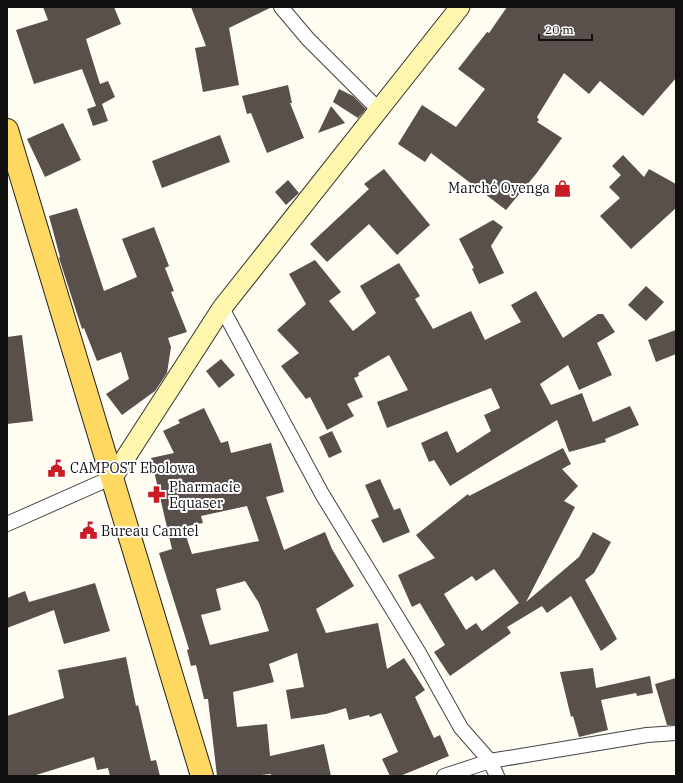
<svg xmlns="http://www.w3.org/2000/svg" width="683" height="783" viewBox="0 0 683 783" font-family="'IBM Plex Serif',serif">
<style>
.building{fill:#59504b;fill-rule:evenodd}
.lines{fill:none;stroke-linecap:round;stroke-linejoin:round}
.minor-casing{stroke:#434343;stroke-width:16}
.secondary-casing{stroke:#323232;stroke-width:21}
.primary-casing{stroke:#212121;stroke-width:24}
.minor{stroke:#fff;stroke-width:14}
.secondary{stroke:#fff6ad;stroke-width:19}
.primary{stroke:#ffd862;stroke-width:22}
.labels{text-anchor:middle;stroke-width:4;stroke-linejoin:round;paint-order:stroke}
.poi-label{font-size:14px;fill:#101010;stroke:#fff;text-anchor:start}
</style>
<rect width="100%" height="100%" fill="#fffcf2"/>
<g class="building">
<polygon points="43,7 114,7 121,24 86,39 100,84 108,81 115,97 102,104 108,121 93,126 87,109 96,106 82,69 34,84 16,30 48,20"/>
<polygon points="191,7 272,7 229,28 239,85 203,92 195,48 206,46"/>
<polygon points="507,7 676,7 676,78 643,116 600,81 589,94 564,73 537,117 539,120 537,122 562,138 536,174 506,210 431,153 425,162 398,144 422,105 456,127 485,89 458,69 487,32 489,33"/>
<polygon points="288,85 292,103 290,103 304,138 267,153 251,113 247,114 242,96"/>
<polygon points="339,89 353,96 366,109 358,118 333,102"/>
<polygon points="331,106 345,123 318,133"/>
<polygon points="63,123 81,160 45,177 27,139"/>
<polygon points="220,135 230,162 162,188 152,161"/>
<polygon points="623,155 644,177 649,169 676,184 676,208 631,249 600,216 620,198 609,187 621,175 612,166"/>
<polygon points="384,169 430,225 397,255 369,224 327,262 310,244 369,189 364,184"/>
<polygon points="288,180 299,193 286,205 275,192"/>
<polygon points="77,208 104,291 137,277 122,239 154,227 169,266 165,268 174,291 171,292 187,332 168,338 171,347 167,373 155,391 122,415 106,394 129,379 121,352 97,361 84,328 82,329 59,258 60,257 49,216"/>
<polygon points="493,220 503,227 491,246 504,273 479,284 472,269 474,268 459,239"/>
<polygon points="315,260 341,292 329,301 353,331 376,313 360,286 399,263 420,296 415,299 433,329 471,311 485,340 521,322 511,305 536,291 563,338 598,314 603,314 615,332 597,343 612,375 579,390 568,365 540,384 551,405 582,393 593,422 630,406 639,425 605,439 606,442 569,452 557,420 450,486 434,460 429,462 421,443 447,431 457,453 491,431 484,415 500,408 491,388 387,428 377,402 408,390 389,355 358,373 359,376 354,378 363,397 347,404 354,416 327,430 310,397 306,399 281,366 299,353 277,330 306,304 289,274"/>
<polygon points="646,286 664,302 646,321 628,305"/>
<polygon points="676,330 676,354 656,362 648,340"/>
<polygon points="22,335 33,421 7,424 7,337"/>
<polygon points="221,359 235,375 219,388 206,371"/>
<path d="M 204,408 L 221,443 L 228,441 L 231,453 L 271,443 L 284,492 L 266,497 L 284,550 L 325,532 L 332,549 L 354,586 L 316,609 L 326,633 L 378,623 L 387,669 L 404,658 L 425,690 L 415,697 L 434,738 L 440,735 L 449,756 L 400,776 L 390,776 L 382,759 L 398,752 L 381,713 L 370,717 L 369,715 L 349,720 L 346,708 L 326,714 L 291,719 L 286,690 L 304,687 L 297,653 L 269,664 L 274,682 L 233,692 L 237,727 L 267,724 L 270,756 L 324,744 L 331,776 L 271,776 L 271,774 L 252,776 L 217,776 L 208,699 L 204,699 L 196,665 L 191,666 L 187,650 L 189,649 L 159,553 L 172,549 L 151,458 L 174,453 L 163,431 L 180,423 L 178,420 ZM 247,506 L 259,541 L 192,554 L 183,527 L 203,523 L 201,516 ZM 245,581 L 259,603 L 269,631 L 210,645 L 201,615 L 221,610 L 216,589 Z"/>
<polygon points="332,431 342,452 329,458 319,437"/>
<path d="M 563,448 L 571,464 L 562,469 L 578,486 L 564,501 L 575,507 L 526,602 L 579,557 L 593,532 L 611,542 L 594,573 L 585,580 L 617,639 L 601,651 L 571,596 L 547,613 L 542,606 L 507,627 L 511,633 L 450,676 L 434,652 L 445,645 L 420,603 L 412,607 L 398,575 L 435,558 L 416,535 L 468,494 L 469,496 ZM 494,569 L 519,603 L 482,631 L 476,623 L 466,630 L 444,594 L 472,576 L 476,581 Z"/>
<polygon points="380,479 394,510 400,508 410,532 383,543 371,520 379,517 365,485"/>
<polygon points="95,583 110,631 64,644 54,610 7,628 7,598 25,591 29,602"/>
<polygon points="126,657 136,706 138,705 151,761 156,760 160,776 110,776 108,768 97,770 94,757 33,776 7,776 7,716 64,698 58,670"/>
<polygon points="593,668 596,688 650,676 653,693 637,696 636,693 601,700 608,730 579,737 573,716 571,717 560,672"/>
<polygon points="676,678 676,725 667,725 655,684"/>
</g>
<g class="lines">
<defs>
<g id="minor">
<polyline points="281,7 308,39 378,109"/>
<polyline points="222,308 322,494 419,653 461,728 490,761 497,776"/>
<polyline points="7,524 113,477"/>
<polyline points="444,776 490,761 647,735 676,733"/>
</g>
<polyline id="secondary" points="113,477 222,308 460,7"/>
<polyline id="primary" points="7,130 202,776"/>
</defs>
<use href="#minor" class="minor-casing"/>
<use href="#secondary" class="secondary-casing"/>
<use href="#primary" class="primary-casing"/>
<use href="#minor" class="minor"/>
<use href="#secondary" class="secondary"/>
<use href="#primary" class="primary"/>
</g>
<defs>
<symbol id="shop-bare" viewBox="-9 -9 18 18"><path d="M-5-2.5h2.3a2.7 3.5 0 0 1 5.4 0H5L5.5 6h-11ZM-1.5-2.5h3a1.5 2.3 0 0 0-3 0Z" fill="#cc1b24" stroke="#fff" stroke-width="2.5" paint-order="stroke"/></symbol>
<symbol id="civic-bare" viewBox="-9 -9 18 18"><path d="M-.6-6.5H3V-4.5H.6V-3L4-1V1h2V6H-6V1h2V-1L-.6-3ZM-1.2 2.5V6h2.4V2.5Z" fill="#cc1b24" stroke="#fff" stroke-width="2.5" paint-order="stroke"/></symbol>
<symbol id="pharmacy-bare" viewBox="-9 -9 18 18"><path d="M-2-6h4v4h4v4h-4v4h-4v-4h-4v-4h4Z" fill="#cc1b24" stroke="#fff" stroke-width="2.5" paint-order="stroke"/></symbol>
</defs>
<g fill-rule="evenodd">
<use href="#shop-bare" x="550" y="176" width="25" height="25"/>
<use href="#civic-bare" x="44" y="456" width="25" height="25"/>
<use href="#pharmacy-bare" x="144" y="482" width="25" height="25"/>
<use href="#civic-bare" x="76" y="518" width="25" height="25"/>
</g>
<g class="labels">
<g class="poi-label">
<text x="550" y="193" text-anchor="end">Marché Oyenga</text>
<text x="70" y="473">CAMPOST Ebolowa</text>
<text x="169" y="492">Pharmacie<tspan x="169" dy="16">Equaser</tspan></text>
<text x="101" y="536">Bureau Camtel</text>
</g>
</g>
<rect width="683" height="783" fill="none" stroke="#101010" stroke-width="16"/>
<path d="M539 34v6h53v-6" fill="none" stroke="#101010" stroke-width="2"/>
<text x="545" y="34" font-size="12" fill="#101010" stroke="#ffffff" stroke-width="3" paint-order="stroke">20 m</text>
</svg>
